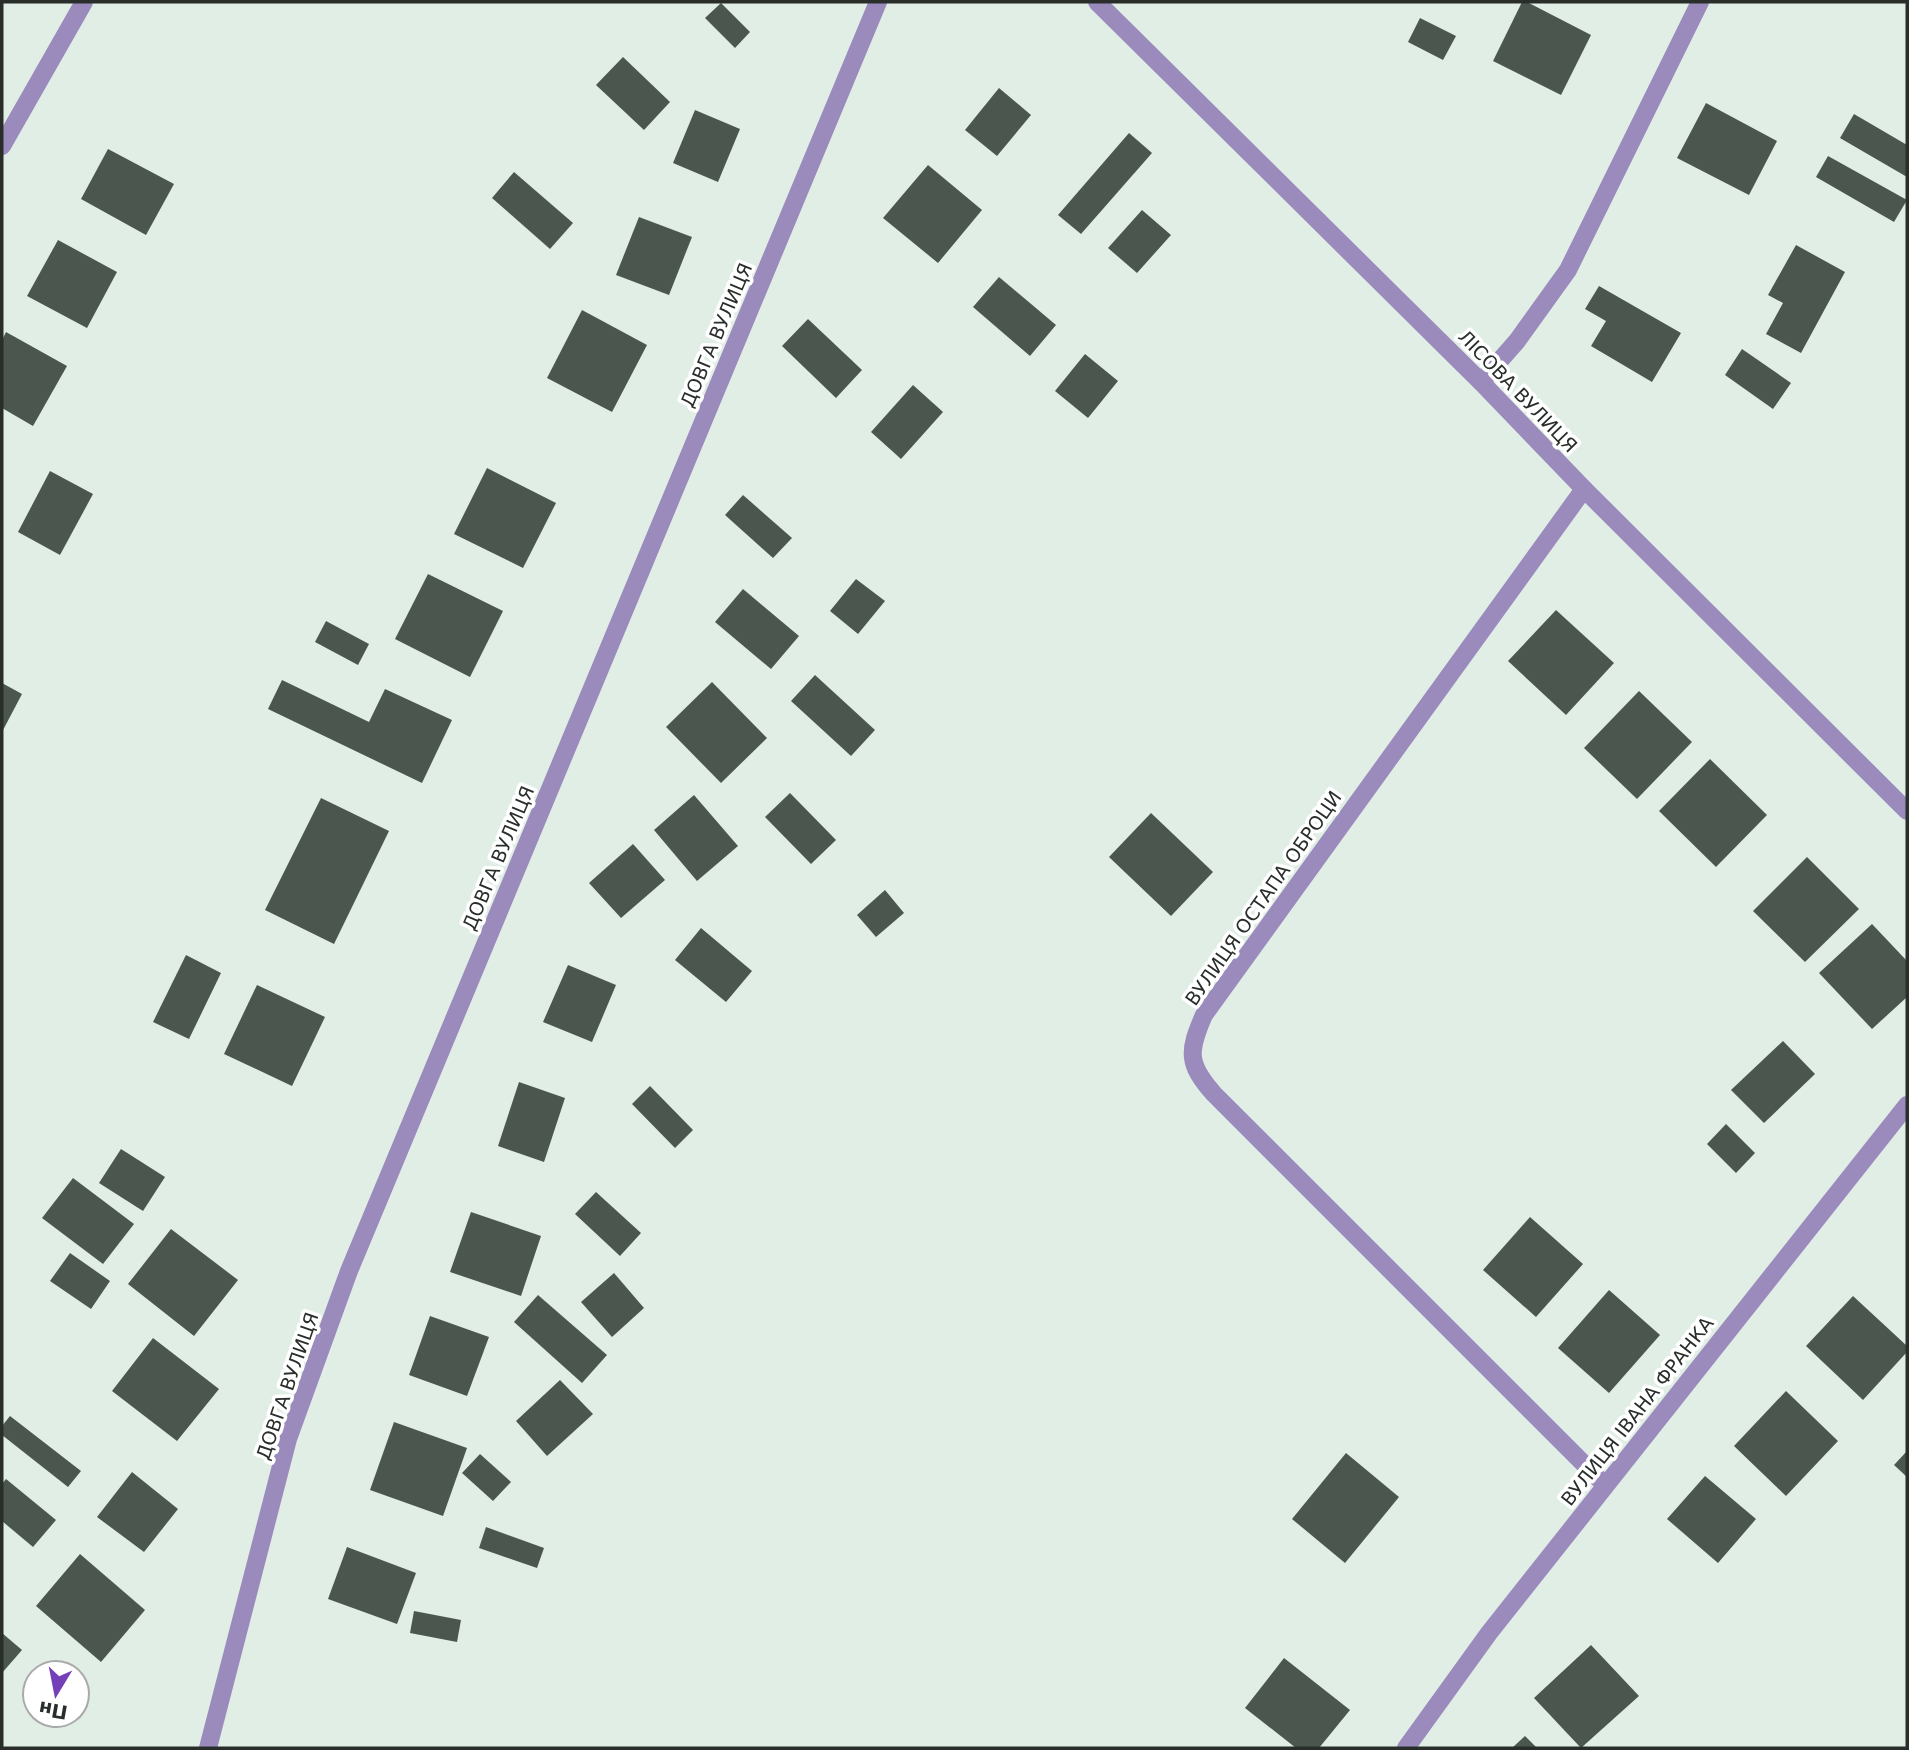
<svg xmlns="http://www.w3.org/2000/svg" width="1909" height="1750" viewBox="0 0 1909 1750" font-family="'DejaVu Sans',sans-serif">
<style>
.building{fill:#4b564f}
.lines{fill:none;stroke-linecap:round;stroke-linejoin:round}
.minor{stroke:#9b8bbc;stroke-width:18}
.tertiary{stroke:#9b8bbc;stroke-width:18}
.labels{text-anchor:middle;stroke-width:7;stroke-linejoin:round;paint-order:stroke}
.street-label{font-size:19px;fill:#292e2b;stroke:#fff}
</style>
<rect width="100%" height="100%" fill="#e1eee6"/>
<g class="building">
<polygon points="1522,2 1527,2 1591,35 1561,95 1493,61"/>
<polygon points="721,3 750,32 735,48 705,18"/>
<polygon points="1420,18 1456,36 1443,60 1408,42"/>
<polygon points="623,57 670,102 644,130 596,85"/>
<polygon points="999,88 1031,115 997,156 965,130"/>
<polygon points="1706,103 1777,141 1749,195 1677,158"/>
<polygon points="695,110 740,129 718,182 673,163"/>
<polygon points="1854,114 1907,145 1907,177 1840,138"/>
<polygon points="1129,133 1152,153 1081,234 1058,215"/>
<polygon points="108,149 174,184 146,235 81,199"/>
<polygon points="1828,156 1907,200 1894,222 1816,177"/>
<polygon points="928,165 982,210 938,263 883,218"/>
<polygon points="514,172 573,223 550,249 492,198"/>
<polygon points="1142,210 1171,235 1137,273 1108,248"/>
<polygon points="639,217 692,237 669,295 616,275"/>
<polygon points="58,240 117,272 87,328 27,296"/>
<polygon points="1796,245 1845,272 1801,353 1766,334 1783,303 1768,295"/>
<polygon points="999,277 1056,325 1030,356 973,307"/>
<polygon points="1599,286 1681,333 1652,382 1591,346 1606,321 1585,309"/>
<polygon points="582,310 647,345 612,412 547,378"/>
<polygon points="808,319 862,370 836,398 782,346"/>
<polygon points="6,332 67,366 33,426 2,408 2,340"/>
<polygon points="1742,349 1791,383 1773,409 1725,375"/>
<polygon points="1085,354 1118,381 1088,418 1055,391"/>
<polygon points="913,385 943,412 901,459 871,432"/>
<polygon points="487,468 556,503 523,568 454,534"/>
<polygon points="50,471 93,494 60,555 18,532"/>
<polygon points="743,495 792,538 773,558 725,515"/>
<polygon points="428,574 503,611 470,677 395,639"/>
<polygon points="856,579 885,601 858,634 830,611"/>
<polygon points="743,589 799,636 771,669 715,622"/>
<polygon points="1556,610 1614,663 1566,715 1508,661"/>
<polygon points="326,621 369,644 358,665 315,642"/>
<polygon points="815,675 875,730 851,756 791,701"/>
<polygon points="282,680 369,722 385,689 452,720 422,783 268,709"/>
<polygon points="712,682 767,738 721,783 666,727"/>
<polygon points="2,683 22,694 2,732"/>
<polygon points="1639,691 1692,742 1637,799 1584,748"/>
<polygon points="1710,759 1767,815 1716,867 1659,811"/>
<polygon points="790,793 836,840 811,864 765,817"/>
<polygon points="694,795 738,846 697,881 654,830"/>
<polygon points="321,798 389,831 334,944 265,910"/>
<polygon points="1151,813 1213,872 1171,916 1109,857"/>
<polygon points="633,844 665,880 621,918 589,883"/>
<polygon points="1807,857 1859,909 1805,962 1753,911"/>
<polygon points="885,890 904,913 876,937 857,915"/>
<polygon points="1872,924 1907,961 1907,997 1872,1029 1819,973"/>
<polygon points="701,928 752,971 726,1002 675,960"/>
<polygon points="186,955 221,973 189,1039 153,1022"/>
<polygon points="568,965 616,985 592,1042 543,1022"/>
<polygon points="257,985 325,1017 292,1086 224,1054"/>
<polygon points="1783,1041 1815,1074 1764,1123 1731,1090"/>
<polygon points="519,1082 565,1098 544,1162 498,1146"/>
<polygon points="650,1086 693,1130 675,1148 632,1104"/>
<polygon points="1726,1124 1755,1153 1736,1173 1707,1144"/>
<polygon points="121,1149 165,1177 143,1211 99,1183"/>
<polygon points="73,1178 134,1224 103,1264 42,1218"/>
<polygon points="596,1192 641,1233 620,1256 575,1214"/>
<polygon points="471,1212 541,1236 521,1296 450,1272"/>
<polygon points="1530,1217 1583,1264 1536,1317 1483,1270"/>
<polygon points="171,1229 238,1280 194,1336 128,1284"/>
<polygon points="70,1253 110,1281 91,1309 50,1281"/>
<polygon points="614,1273 644,1308 612,1337 581,1302"/>
<polygon points="1609,1290 1660,1335 1609,1393 1558,1348"/>
<polygon points="538,1295 607,1355 582,1383 514,1322"/>
<polygon points="1853,1296 1907,1346 1907,1352 1863,1400 1806,1346"/>
<polygon points="430,1316 489,1337 467,1396 409,1375"/>
<polygon points="153,1338 219,1389 177,1441 112,1391"/>
<polygon points="560,1380 593,1414 547,1456 516,1421"/>
<polygon points="1786,1391 1838,1441 1786,1496 1734,1446"/>
<polygon points="10,1416 81,1471 68,1487 2,1435 2,1426"/>
<polygon points="394,1422 467,1448 443,1516 370,1490"/>
<polygon points="1907,1451 1907,1477 1894,1465"/>
<polygon points="1346,1453 1399,1497 1345,1563 1292,1519"/>
<polygon points="480,1454 511,1482 493,1501 462,1473"/>
<polygon points="132,1472 178,1509 144,1552 97,1517"/>
<polygon points="1705,1476 1756,1519 1718,1563 1667,1519"/>
<polygon points="6,1479 56,1520 33,1547 2,1521 2,1484"/>
<polygon points="486,1527 544,1548 537,1568 479,1548"/>
<polygon points="347,1547 416,1573 397,1624 328,1599"/>
<polygon points="80,1554 145,1610 101,1662 36,1606"/>
<polygon points="414,1611 461,1620 457,1642 410,1633"/>
<polygon points="2,1633 22,1650 2,1673"/>
<polygon points="1591,1645 1639,1696 1581,1748 1534,1698"/>
<polygon points="1284,1658 1350,1710 1319,1748 1296,1748 1245,1708"/>
<polygon points="1525,1736 1537,1748 1512,1748"/>
</g>
<g class="lines">
<g class="minor">
<polyline points="1097,2 1481,382 1584,489 1907,811"/>
<polyline points="2,146 84,2"/>
<polyline points="1481,382 1517,341 1568,270 1700,2"/>
<path d="M 1584,489 L 1204,1015 C 1188,1051 1187,1064 1214,1094 L 1605,1485"/>
<polyline points="1406,1748 1489,1633 1907,1105"/>
</g>
<polyline class="tertiary" points="208,1748 288,1439 349,1271 878,2"/>
</g>
<g class="labels">
<g class="street-label">
<text transform="translate(716 335) rotate(-67)" y="7">ДОВГА ВУЛИЦЯ</text>
<text transform="translate(1518 391) rotate(46)" y="7">ЛІСОВА ВУЛИЦЯ</text>
<text transform="translate(498 858) rotate(-67)" y="7">ДОВГА ВУЛИЦЯ</text>
<text transform="translate(1263 898) rotate(-55)" y="7">ВУЛИЦЯ ОСТАПА ОБРОЦИ</text>
<text transform="translate(287 1386) rotate(-71)" y="7">ДОВГА ВУЛИЦЯ</text>
<text transform="translate(1637 1411) rotate(-52)" y="7">ВУЛИЦЯ ІВАНА ФРАНКА</text>
</g>
</g>
<rect width="1909" height="1750" fill="none" stroke="#292e2b" stroke-width="7"/>
<g transform="translate(56 1694) rotate(190)"><circle r="33" fill="#ffffff" stroke="#a9abaa" stroke-width="2"/>
<path d="M0-5L12 26L0 18L-12 26Z" fill="#7440b8"/>
<text y="-10" font-size="19" font-weight="bold" text-anchor="middle" fill="#292e2b">Пн</text>
</g>
</svg>
